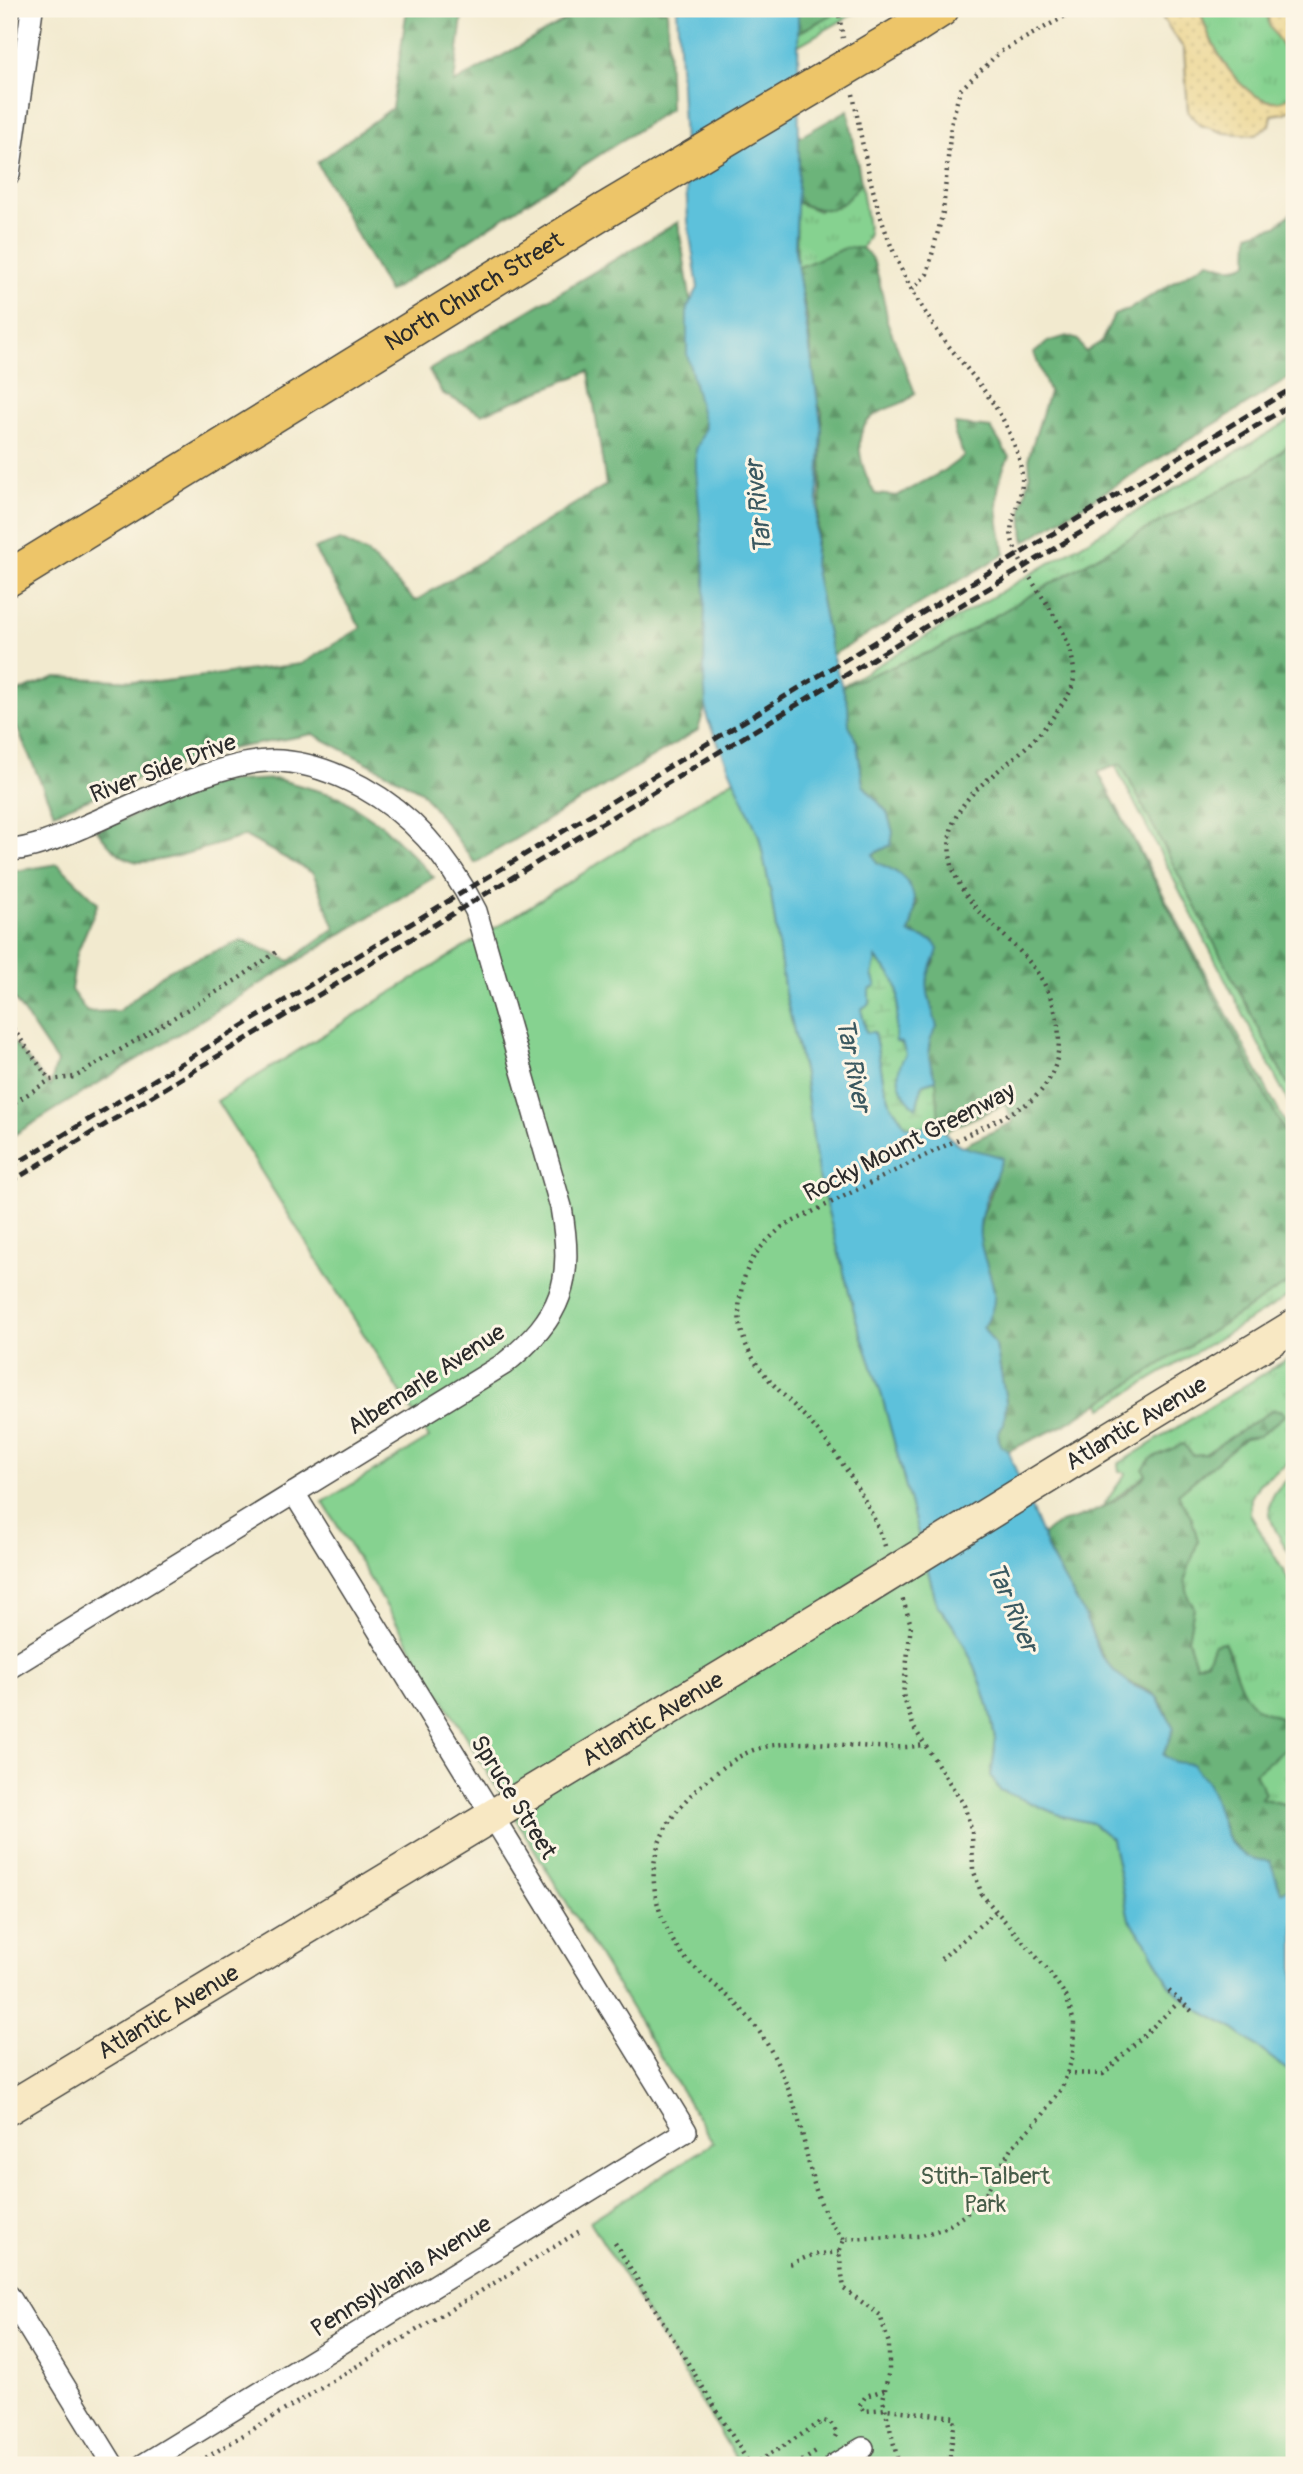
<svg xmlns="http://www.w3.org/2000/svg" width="1303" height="2474" viewBox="0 0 1303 2474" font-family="Pangolin,sans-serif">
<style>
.grass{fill:url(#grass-tufts);stroke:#587e5e;stroke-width:2}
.forest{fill:url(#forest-firs);stroke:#4c7052;stroke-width:2}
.wetland{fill:url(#wetland-marsh);stroke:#587e5e;stroke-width:2}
.sand{fill:url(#sand-dots);stroke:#8c8264;stroke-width:2}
.park{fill:#86d290;stroke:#587e5e;stroke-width:2}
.water{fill:#5dc1db;stroke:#447683;stroke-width:2}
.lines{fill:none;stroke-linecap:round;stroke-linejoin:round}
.minor-casing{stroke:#494844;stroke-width:24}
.secondary-casing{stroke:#494844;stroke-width:35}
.primary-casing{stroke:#494844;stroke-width:38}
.path{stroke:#494844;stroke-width:4.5;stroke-dasharray:2 5;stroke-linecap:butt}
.minor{stroke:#fff;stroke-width:21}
.secondary{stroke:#f8e8c3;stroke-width:32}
.primary{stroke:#edc569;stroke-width:35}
.rail{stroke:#2b2b2b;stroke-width:5;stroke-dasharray:10 5;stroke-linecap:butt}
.secondary-bridge-casing{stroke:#494844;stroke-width:35;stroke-linecap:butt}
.primary-bridge-casing{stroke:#494844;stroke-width:38;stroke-linecap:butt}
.secondary-bridge{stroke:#f8e8c3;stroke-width:32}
.primary-bridge{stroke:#edc569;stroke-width:35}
.labels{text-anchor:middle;stroke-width:6;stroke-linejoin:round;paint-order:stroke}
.street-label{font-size:24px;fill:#2b2b2b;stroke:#fcf5e5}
.park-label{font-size:24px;fill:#465d49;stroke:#fcf5e5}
.water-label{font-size:26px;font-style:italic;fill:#3a5860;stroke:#fcf5e5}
</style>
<defs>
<pattern id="grass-tufts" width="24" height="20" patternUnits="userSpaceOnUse" patternTransform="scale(1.75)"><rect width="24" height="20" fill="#86d290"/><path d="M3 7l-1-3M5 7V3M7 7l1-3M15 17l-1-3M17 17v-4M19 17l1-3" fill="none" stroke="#74b47c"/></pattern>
<pattern id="forest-firs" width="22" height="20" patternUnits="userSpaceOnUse" patternTransform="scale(1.75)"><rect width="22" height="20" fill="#6cb47a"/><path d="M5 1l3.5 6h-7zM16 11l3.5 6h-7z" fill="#599364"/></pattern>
<pattern id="wetland-marsh" width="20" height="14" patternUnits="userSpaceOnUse" patternTransform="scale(1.75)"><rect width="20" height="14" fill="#86d290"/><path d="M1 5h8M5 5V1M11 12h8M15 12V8" fill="none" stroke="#74b47c"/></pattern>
<pattern id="sand-dots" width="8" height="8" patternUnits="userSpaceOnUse" patternTransform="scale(1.75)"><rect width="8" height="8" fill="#eeda9e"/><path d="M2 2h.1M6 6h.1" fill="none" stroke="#cb8" stroke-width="1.8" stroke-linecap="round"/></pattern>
</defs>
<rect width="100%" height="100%" fill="#fcf5e5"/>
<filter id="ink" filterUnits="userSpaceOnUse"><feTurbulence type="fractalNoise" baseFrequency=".0143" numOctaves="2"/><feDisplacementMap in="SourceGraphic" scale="14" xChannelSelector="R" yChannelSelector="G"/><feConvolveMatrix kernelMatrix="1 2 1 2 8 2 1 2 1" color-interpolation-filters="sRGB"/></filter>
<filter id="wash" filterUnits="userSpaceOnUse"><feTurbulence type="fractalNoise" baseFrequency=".00686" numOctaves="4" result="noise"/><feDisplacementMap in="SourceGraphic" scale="28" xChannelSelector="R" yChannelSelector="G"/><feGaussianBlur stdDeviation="1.57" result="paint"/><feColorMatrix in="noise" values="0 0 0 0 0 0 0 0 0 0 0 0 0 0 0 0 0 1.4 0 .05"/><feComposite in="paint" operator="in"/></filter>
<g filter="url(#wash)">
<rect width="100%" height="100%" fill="#f2eacf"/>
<g class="grass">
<polygon points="842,9 862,9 797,46 798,33"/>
<path d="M 1205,9 L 1273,9 L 1268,15 L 1269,25 L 1294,65 L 1294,94 C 1253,126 1208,44 1201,13 Z"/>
<polygon points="861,182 869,234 862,248 845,248 797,268 796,202 818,211 856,189"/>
<polygon points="1294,418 1294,441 1255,472 1128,539 938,649 842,686"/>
<polygon points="1121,764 1294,1096 1294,1113 1115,765"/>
<polygon points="1098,772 1294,1140 1294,1150"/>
<polygon points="1294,1279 1294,1293 1103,1408 1101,1402"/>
<path d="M 1294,1355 L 1294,1459 L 1259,1484 L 1251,1498 L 1250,1514 L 1294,1589 L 1294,1727 C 1280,1712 1267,1717 1256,1707 C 1237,1691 1235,1664 1224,1642 L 1207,1661 L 1196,1665 L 1188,1639 L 1194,1607 L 1189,1600 L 1185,1579 L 1198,1541 L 1192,1519 L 1178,1494 L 1245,1438 L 1259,1435 L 1285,1415 L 1281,1410 L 1273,1410 L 1205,1454 L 1193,1455 L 1187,1451 L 1146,1475 L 1101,1509 L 1126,1473 L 1119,1471 L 1118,1464 Z"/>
<path d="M 1294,1475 L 1294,1561 C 1274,1527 1251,1503 1294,1475 Z"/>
<polygon points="1294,1742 1294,1810 1287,1805 1261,1798 1264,1793 1255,1772"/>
</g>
<g class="forest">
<polygon points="407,9 463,9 454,83 585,9 667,9 670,109 389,292 317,163 392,108"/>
<polygon points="798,9 842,9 798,33"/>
<path d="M 848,110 L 861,182 C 841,211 830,216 796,202 L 798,138 Z"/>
<path d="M 1294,211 L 1294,375 L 1024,542 L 1022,508 L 1030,475 L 1029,456 L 1049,392 L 1034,353 L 1048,342 L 1067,336 L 1078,340 L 1085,352 L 1101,342 L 1114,315 L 1128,310 L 1209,261 C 1223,268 1233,270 1248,263 L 1249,234 L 1276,226 Z"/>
<polygon points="678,222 709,415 719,661 698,730 475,863 421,791 313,734 229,749 144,776 54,813 9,709 9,695 56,677 157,682 301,664 361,628 314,549 340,540 367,553 415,601 606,485 589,371 482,414 442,393 429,370"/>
<path d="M 845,248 L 862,248 C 866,252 871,256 873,261 C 876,266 888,315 887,321 L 915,393 C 906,404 894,405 882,411 C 846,427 861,468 875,494 L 897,496 L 944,471 L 964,456 L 955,435 L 955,424 L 991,428 L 1009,457 C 991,488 997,520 1005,554 L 832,655 L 814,565 L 821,491 L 822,412 L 817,401 L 807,316 L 797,268 Z"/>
<path d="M 1294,441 L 1294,1096 L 1121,764 L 1098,772 L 1294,1150 L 1294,1279 L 1066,1424 L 1008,1451 L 1000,1446 L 998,1434 L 1004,1423 L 1006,1401 L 996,1346 L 983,1327 C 1007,1294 984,1273 980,1238 C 978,1217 991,1199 995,1180 C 997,1172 992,1161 989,1153 L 971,1153 L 960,1147 L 1013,1122 L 1005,1104 L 943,1132 L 939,1124 L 936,1080 L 928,1060 L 933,1010 L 927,991 L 928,972 L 935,962 L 933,941 L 909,933 L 917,902 L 877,863 L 873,854 L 881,850 L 887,812 L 863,785 L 857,743 L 849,725 L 848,705 L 842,686 L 938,649 L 1128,539 L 1255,472 Z"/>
<path d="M 277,779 L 340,797 L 383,826 L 434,877 L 9,1138 L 9,1037 L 50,1087 L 57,1062 L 9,991 L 9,872 L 58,864 L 98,903 L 77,953 L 71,990 L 87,1012 L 119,1011 L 168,970 L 243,940 L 290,961 L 335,928 L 313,873 L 245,836 C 224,842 153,867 134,861 C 118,857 106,842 97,830 L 216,782 Z"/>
<path d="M 1273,1410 L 1281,1410 L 1285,1415 L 1259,1436 L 1245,1438 L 1178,1494 L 1192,1519 L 1198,1541 L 1185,1579 L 1189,1600 L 1194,1607 L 1188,1639 L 1196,1665 L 1207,1661 L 1214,1644 L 1224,1642 C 1235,1664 1237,1691 1256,1707 C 1267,1717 1280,1712 1294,1727 L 1294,1742 L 1255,1773 L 1265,1793 L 1261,1798 L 1287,1805 L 1294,1810 L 1294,1886 L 1281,1892 C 1274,1870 1255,1866 1239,1851 C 1221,1834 1224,1820 1214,1804 C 1202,1786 1180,1766 1163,1755 L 1174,1728 C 1169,1719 1163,1702 1155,1695 C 1142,1685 1125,1684 1113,1670 C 1097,1653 1094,1633 1083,1613 C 1070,1587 1053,1564 1042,1536 C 1059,1518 1066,1524 1086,1515 C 1109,1506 1129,1492 1146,1475 L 1143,1469 L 1151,1458 L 1183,1444 L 1193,1455 L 1205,1454 Z"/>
</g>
<path class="wetland" d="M 875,957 C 881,965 889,971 894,979 C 904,997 893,1022 896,1042 L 902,1043 L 923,1084 L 936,1080 L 939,1124 L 919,1128 L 906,1126 L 891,1105 L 884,1084 L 874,1032 L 866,1032 L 861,1009 L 869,1004 L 869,990 L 875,986 L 872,975 Z"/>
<g class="sand">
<path d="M 1165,9 L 1205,9 L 1201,13 C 1208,44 1253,126 1294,94 L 1294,108 L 1285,113 L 1272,115 L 1270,125 L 1256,135 L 1225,133 L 1200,125 L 1188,112 L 1184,49 L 1163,19 Z"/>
<polygon points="1273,9 1294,9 1294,65 1269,25 1268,15"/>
</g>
<path class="park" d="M 736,778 L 759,836 L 771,894 L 785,993 L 804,1074 L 818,1173 L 857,1323 L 882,1396 L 937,1605 C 967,1638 989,1694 995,1739 C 996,1751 992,1765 991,1777 L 1000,1790 L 1062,1816 L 1092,1823 L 1112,1839 L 1129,1919 L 1147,1943 L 1171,1987 L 1195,2008 L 1231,2027 L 1294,2075 L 1294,2465 L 740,2465 L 590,2221 L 713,2143 L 323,1502 L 429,1438 L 217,1101 Z"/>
<path class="water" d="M 677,9 L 798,9 L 799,162 L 795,251 L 822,429 L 814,565 L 832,655 L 848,705 L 849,725 L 857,743 L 863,785 L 887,812 L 893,832 L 891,845 L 873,854 L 877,863 C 914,876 921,897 909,933 L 933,941 L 938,949 C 936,959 930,967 928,976 C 925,993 933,1010 937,1027 C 924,1044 928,1060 936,1080 L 923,1084 L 916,1108 C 899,1093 892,1074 906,1054 L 902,1043 L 896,1042 C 893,1021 904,999 894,980 C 890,972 881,965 876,958 L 872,975 L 876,986 L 869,990 L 869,1004 L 861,1009 L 866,1032 L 874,1032 L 884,1084 L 891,1105 L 906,1126 L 919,1128 L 939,1124 C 958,1154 974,1147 1003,1158 C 994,1182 977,1211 980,1238 C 984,1273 1008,1293 983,1327 L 996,1346 L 1006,1401 L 1004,1424 L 998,1434 L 1000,1445 L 1008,1451 L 1050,1555 L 1084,1614 L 1101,1656 L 1116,1673 L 1134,1686 L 1156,1696 L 1174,1728 L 1163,1755 L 1175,1762 L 1192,1764 C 1197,1771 1205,1778 1209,1786 C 1225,1821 1220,1859 1270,1861 L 1281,1892 L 1294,1886 L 1294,2075 L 1231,2027 L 1195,2008 L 1171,1987 L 1147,1943 L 1129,1919 L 1112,1839 L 1092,1823 L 1062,1816 L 1000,1790 L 991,1777 C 992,1765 996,1751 995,1739 C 989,1694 967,1638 937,1605 L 882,1396 L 857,1322 L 818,1173 L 804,1074 L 785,993 L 771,894 L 759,836 L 707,718 L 704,678 L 705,579 L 696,470 L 696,450 L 705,428 L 687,354 L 687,308 L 698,288 L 688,221 Z"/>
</g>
<g filter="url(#ink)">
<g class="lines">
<defs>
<g id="minor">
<polyline points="9,174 32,9"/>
<path d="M 9,850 C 34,849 62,836 85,826 C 139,803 224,757 281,761 C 309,763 338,774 362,787 C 413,815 450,859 476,911 L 561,1207 C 574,1282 563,1316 504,1364 L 9,1668"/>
<polyline points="9,2296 113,2465"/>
<polyline points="143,2465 686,2131 294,1493"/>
<polyline points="834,2465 863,2448"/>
</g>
<g id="secondary">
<polyline points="1109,1439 1294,1326"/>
<path id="s1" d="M 9,2108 L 829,1612"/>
</g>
<g id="primary">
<polyline points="902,34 941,9"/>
<path id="s2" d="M 9,578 L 604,211"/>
</g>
</defs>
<use href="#minor" class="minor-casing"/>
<use href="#secondary" class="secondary-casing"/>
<use href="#primary" class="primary-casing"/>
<g class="path">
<polyline points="838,9 843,38"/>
<path d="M 853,94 C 870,186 882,250 936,329 C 961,365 998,399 1013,442 C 1018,453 1023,470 1022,483 C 1021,506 1005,522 1014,546 C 1030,590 1073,625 1074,675 C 1074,689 1067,697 1060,707 C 1050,722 1038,736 1025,748 C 993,778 943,803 950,855 C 957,906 1005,929 1034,968 C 1062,1005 1072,1064 1034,1098 C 1025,1106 1013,1111 1003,1117 L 782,1227 C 756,1250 745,1263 740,1298 C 732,1359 781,1388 817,1430 C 845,1464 873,1508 886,1549"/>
<polyline points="912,290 927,274 943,212 951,125 960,90 1000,52 1078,9"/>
<polyline points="9,1023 50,1080"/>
<polyline points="9,1106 50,1080 75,1077 238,979 278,951"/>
<polyline points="941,1959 995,1912"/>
<polyline points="1169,1991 1195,2014"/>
<polyline points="1067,2073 1103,2074 1180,2001"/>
<path d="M 844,2239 C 816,2210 811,2172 802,2133 C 795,2104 784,2075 770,2049 C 758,2027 742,2008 723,1992 C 704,1975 684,1962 672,1939 C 636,1872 655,1822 711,1777 C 732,1760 748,1748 776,1745 C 825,1738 875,1753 924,1745"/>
<polyline points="615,2243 750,2465"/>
<polyline points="790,2264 812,2255 839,2252"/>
<polyline points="884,2390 866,2396 859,2406 864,2411 886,2409 955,2417 949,2465"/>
<polyline points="194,2465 580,2231"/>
<polyline points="753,2465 823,2421 831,2423 837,2433 834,2439"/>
<polyline points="796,2465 816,2452"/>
<polyline points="899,2465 883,2400 889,2370 889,2344 880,2315 844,2289 839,2252 844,2239 919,2236 945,2228 966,2214 984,2197 1011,2148 1042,2116 1062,2088 1073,2056 1074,2022 1066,1996 1047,1969 982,1895 973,1869 972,1832 964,1805 914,1728 903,1695 911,1625 902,1597"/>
</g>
<use href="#minor" class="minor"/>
<use href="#secondary" class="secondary"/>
<use href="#primary" class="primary"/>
<g class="rail">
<polyline points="9,1168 1294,387"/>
<polyline points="9,1183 1294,403"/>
</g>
<defs>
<polyline id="secondary-bridge" points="829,1612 1109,1439"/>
<polyline id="primary-bridge" points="604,211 902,34"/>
</defs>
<use href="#secondary-bridge" class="secondary-bridge-casing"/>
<use href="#primary-bridge" class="primary-bridge-casing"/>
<use href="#secondary-bridge" class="secondary-bridge"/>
<use href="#primary-bridge" class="primary-bridge"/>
</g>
</g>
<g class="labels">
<g class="street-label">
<text dy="8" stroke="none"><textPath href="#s2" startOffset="546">North Church Street</textPath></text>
<text transform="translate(163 768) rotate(-21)" y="8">River Side Drive</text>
<text transform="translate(909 1142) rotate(-27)" y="8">Rocky Mount Greenway</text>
<text transform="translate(426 1379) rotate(-33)" y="8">Albemarle Avenue</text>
<text transform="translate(1136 1423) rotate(-31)" y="8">Atlantic Avenue</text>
<text dy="8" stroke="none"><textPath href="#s1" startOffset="752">Atlantic Avenue</textPath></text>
<text transform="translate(514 1797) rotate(58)" y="8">Spruce Street</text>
<text dy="8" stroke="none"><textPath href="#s1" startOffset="186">Atlantic Avenue</textPath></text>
<text transform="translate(401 2276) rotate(-32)" y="8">Pennsylvania Avenue</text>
</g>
<g class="park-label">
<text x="985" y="2184">Stith-Talbert<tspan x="985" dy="28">Park</tspan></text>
</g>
<g class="water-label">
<text transform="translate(758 507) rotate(-96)" y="9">Tar River</text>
<text transform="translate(854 1065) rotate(79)" y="9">Tar River</text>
<text transform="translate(1013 1607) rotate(67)" y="9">Tar River</text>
</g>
</g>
<rect width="1303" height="2474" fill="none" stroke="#fcf5e5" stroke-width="35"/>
</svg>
